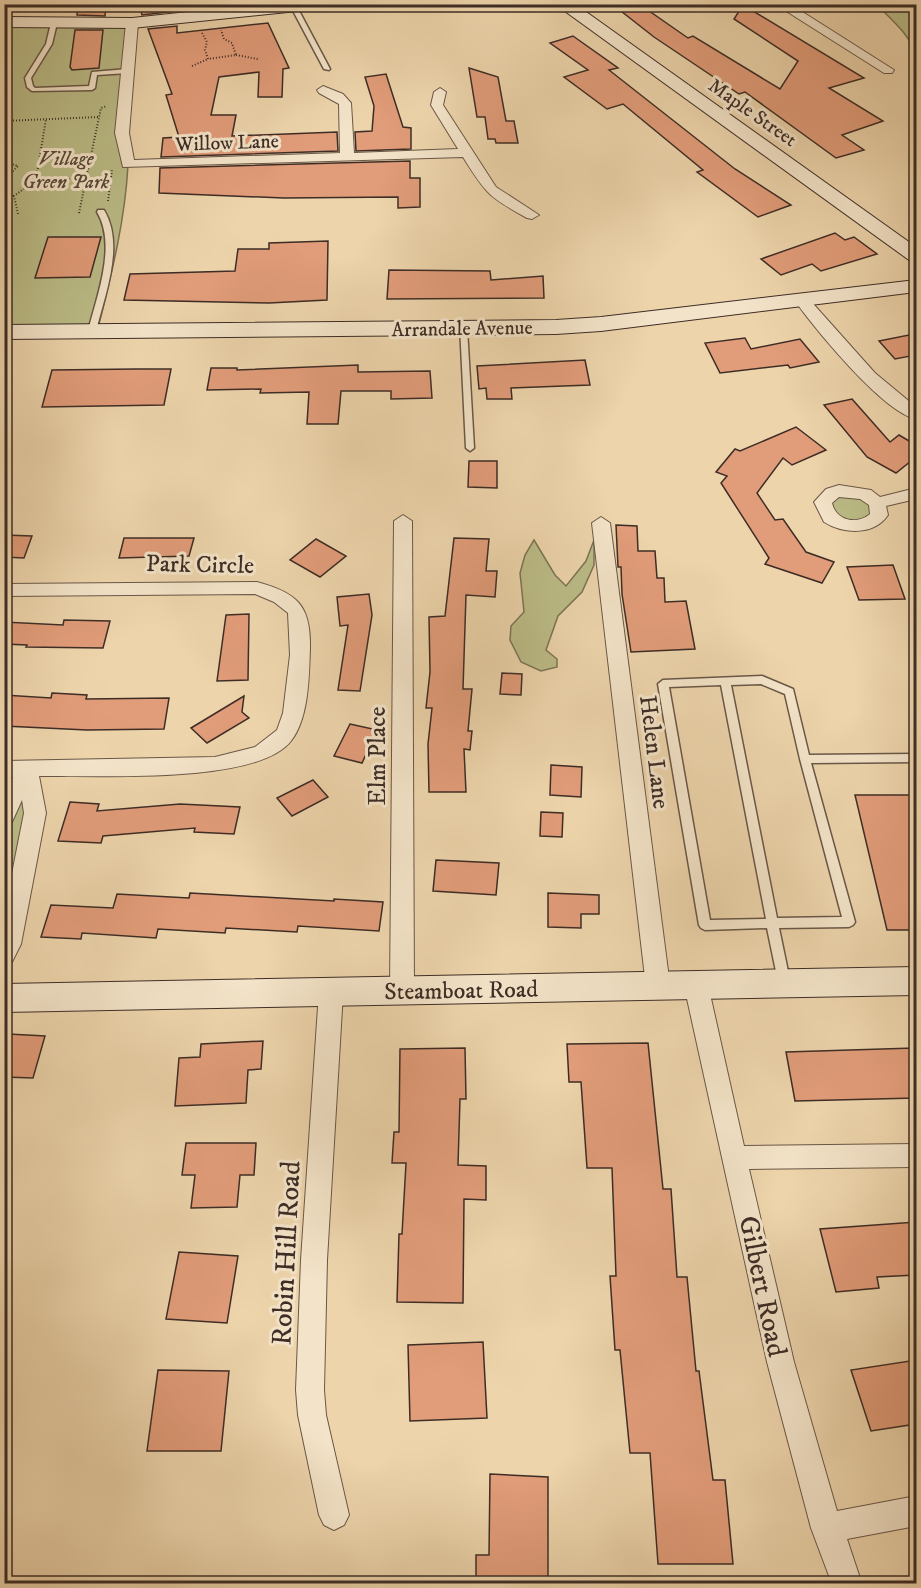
<svg xmlns="http://www.w3.org/2000/svg" width="921" height="1588" viewBox="0 0 921 1588" font-family="'IM FELL DW Pica',serif">
<style>
.green{fill:#bbbc87;stroke:#7c7456;stroke-width:1.5}
.building{fill:#e19c79;stroke:#3d2d26;stroke-width:1.5}
.lines{fill:none;stroke-linecap:round;stroke-linejoin:round}
.lane-casing{stroke:#695747;stroke-width:3}
.street-casing{stroke:#695747;stroke-width:2}
.secondary-casing{stroke:#3d2d26;stroke-width:2}
.path{stroke:#3d2d26;stroke-width:2;stroke-dasharray:1 2;stroke-linecap:butt}
.lane{fill:#f3e3c8;fill-rule:evenodd}
.street{fill:#f3e3c8;fill-rule:evenodd}
.secondary{fill:#f3e3c8;fill-rule:evenodd}
.labels{text-anchor:middle;stroke-width:6;stroke-linejoin:round;paint-order:stroke}
.far-street-label{font-size:20px;fill:#3d2d26;stroke:#f3e3c8}
.far-park-label{font-size:20px;font-style:italic;fill:#564a39;stroke:#f3e3c8}
.street-label{font-size:24px;fill:#3d2d26;stroke:#f3e3c8}
.near-street-label{font-size:28px;fill:#3d2d26;stroke:#f3e3c8}
</style>
<rect width="100%" height="100%" fill="#edd4ab"/>
<filter id="stains"><feTurbulence type="fractalNoise" baseFrequency=".00333" numOctaves="4"/><feColorMatrix values="0 0 0 0 .2 0 0 0 0 .09 0 0 0 0 .02 0 0 0 .5 -.17"/></filter>
<radialGradient id="worn" r=".72"><stop offset=".6" stop-color="#630" stop-opacity="0"/><stop offset="1" stop-color="#630" stop-opacity=".3"/></radialGradient>
<g class="green">
<path d="M 877,5 L 905,5 L 916,14 L 916,55 C 910,35 892,20 877,5 Z"/>
<path d="M 5,22 L 132,22 C 128,70 131,117 128,165 C 125,222 111,276 97,332 L 5,332 Z"/>
<polygon points="839,495 867,500 874,514 858,522 837,518 830,501"/>
<polygon points="534,540 555,575 566,586 586,561 594,540 594,565 582,592 558,616 546,650 557,659 557,667 541,671 521,662 510,640 511,626 524,612 520,573 525,555"/>
<polygon points="24,782 29,815 5,932 5,842 10,812"/>
</g>
<g class="building">
<polygon points="78,4 106,4 105,16 77,15"/>
<polygon points="139,4 176,4 176,11 142,15"/>
<polygon points="612,4 639,4 688,38 693,36 780,89 798,61 734,19 743,5 864,78 829,88 883,121 842,135 864,150 836,158 745,92 739,94 654,37"/>
<polygon points="268,23 289,68 283,69 282,97 258,97 259,72 219,77 211,115 236,115 232,136 337,132 338,151 161,157 163,138 179,137 166,95 172,94 148,29 177,26 177,33"/>
<polygon points="75,30 103,30 99,68 72,70 70,67"/>
<polygon points="573,36 618,68 609,70 735,169 791,205 758,217 697,172 703,170 623,104 607,109 564,77 588,70 550,43"/>
<polygon points="469,68 498,77 506,121 514,121 518,143 496,143 495,139 488,139 485,117 477,117"/>
<polygon points="386,74 403,127 411,128 411,149 356,151 355,132 372,131 374,106 365,77"/>
<polygon points="410,161 410,178 420,178 420,207 398,208 398,197 284,198 159,193 160,168"/>
<polygon points="835,233 845,240 854,237 877,254 821,271 812,264 781,275 761,259"/>
<polygon points="48,237 101,237 90,277 35,278"/>
<polygon points="328,241 327,300 269,303 124,300 130,274 235,271 238,249 269,249 269,243"/>
<polygon points="389,270 490,271 491,280 543,276 544,298 387,299"/>
<polygon points="909,335 916,343 916,355 895,359 879,341"/>
<polygon points="745,338 751,349 800,339 819,362 790,368 788,365 720,373 705,343"/>
<polygon points="585,360 590,385 511,388 512,399 487,399 486,388 479,389 477,366"/>
<polygon points="358,365 358,372 430,371 432,398 391,399 391,391 341,391 338,424 307,424 309,392 260,393 261,389 207,390 211,368 237,368 237,370"/>
<polygon points="136,369 171,369 164,405 42,407 52,370"/>
<polygon points="852,399 890,442 899,435 916,445 916,457 896,473 867,457 824,405"/>
<polygon points="796,427 826,450 792,465 783,458 757,493 775,520 783,519 806,552 834,562 822,583 765,564 769,558 721,483 727,476 716,472 735,449 740,451"/>
<polygon points="469,461 497,461 497,488 468,487"/>
<polygon points="616,525 637,526 638,551 655,551 657,578 664,578 665,602 686,601 695,649 631,652 622,594 621,567 618,567"/>
<polygon points="4,535 32,536 24,558 4,557"/>
<polygon points="124,538 194,538 189,556 119,558"/>
<polygon points="454,538 489,539 486,571 497,571 495,597 466,595 463,689 472,689 468,731 472,731 470,750 464,749 466,792 429,792 428,744 432,708 426,708 430,672 429,617 445,616"/>
<polygon points="316,539 346,556 320,577 290,560"/>
<polygon points="893,565 905,599 859,600 847,567"/>
<polygon points="369,594 372,615 360,691 338,690 348,625 340,626 337,597"/>
<polygon points="249,614 248,680 217,681 226,615"/>
<polygon points="64,620 110,621 103,648 26,647 27,645 4,644 4,622 63,625"/>
<polygon points="502,673 522,674 521,695 500,694"/>
<polygon points="52,693 87,695 86,699 169,698 164,729 87,730 4,726 4,695 51,698"/>
<polygon points="244,696 242,712 249,718 207,743 191,728"/>
<polygon points="350,724 377,730 362,763 334,756"/>
<polygon points="551,765 582,767 581,797 550,795"/>
<polygon points="313,780 328,797 292,816 277,798"/>
<polygon points="855,795 916,795 916,930 887,930"/>
<polygon points="70,802 99,804 97,811 180,804 240,807 234,834 194,832 195,828 103,836 101,843 58,841"/>
<polygon points="541,812 563,813 562,837 540,836"/>
<polygon points="436,860 499,863 496,895 433,891"/>
<polygon points="190,893 334,901 334,899 383,902 379,931 298,926 297,932 226,928 225,933 158,929 156,938 82,933 81,939 41,937 51,905 113,908 117,894 189,898"/>
<polygon points="548,893 599,895 599,914 581,914 581,928 548,927"/>
<polygon points="8,1034 45,1036 33,1078 4,1077 4,1045"/>
<polygon points="263,1041 261,1069 248,1070 246,1103 175,1106 179,1058 200,1057 201,1044"/>
<polygon points="648,1043 663,1189 671,1189 677,1277 687,1277 696,1371 699,1371 713,1480 725,1480 733,1564 658,1564 650,1453 630,1453 620,1350 615,1350 610,1276 616,1276 612,1168 587,1168 581,1082 569,1082 567,1044"/>
<polygon points="465,1048 466,1099 460,1099 458,1165 486,1166 486,1200 464,1199 463,1303 397,1302 399,1234 402,1234 406,1163 392,1163 394,1132 399,1132 400,1049"/>
<polygon points="914,1048 916,1098 795,1101 786,1052"/>
<polygon points="186,1143 256,1143 254,1175 240,1175 237,1207 191,1208 195,1175 182,1175"/>
<polygon points="916,1222 916,1275 877,1277 879,1288 836,1292 820,1229"/>
<polygon points="179,1252 238,1256 227,1323 166,1319"/>
<polygon points="483,1342 487,1418 410,1421 408,1345"/>
<polygon points="910,1361 916,1380 916,1424 871,1431 851,1370"/>
<polygon points="158,1370 229,1371 221,1451 147,1451"/>
<polygon points="490,1474 548,1477 548,1584 476,1584 476,1555 489,1555"/>
</g>
<g class="lines">
<defs>
<g id="lane">
<polygon points="292,6 297,7 330,69 329,70 324,69 291,7"/>
<polygon points="54,21 57,23 52,44 31,78 33,86 35,88 89,86 92,72 128,69 131,71 128,73 97,75 95,88 92,90 32,91 27,87 25,78 46,44 51,23"/>
<path d="M 98,210 L 104,210 C 125,245 105,294 96,331 L 92,333 L 88,331 C 97,296 117,245 97,212 Z"/>
<polygon points="460,326 466,326 467,328 474,448 470,451 466,448"/>
<path d="M 762,676 L 793,689 L 809,755 L 916,754 L 916,762 L 811,763 L 855,922 L 853,925 L 849,927 L 779,928 L 790,981 L 788,984 L 784,986 L 780,984 L 778,981 L 767,928 L 705,930 L 701,928 L 699,925 L 658,684 L 663,680 ZM 761,684 L 785,694 L 800,759 L 842,917 L 777,918 L 731,685 ZM 721,685 L 766,919 L 710,920 L 669,687 Z"/>
</g>
<g id="street">
<polygon points="775,4 790,4 894,70 892,73 884,73"/>
<path d="M 132,19 L 138,23 L 129,133 L 134,160 L 340,153 L 339,104 L 319,93 L 317,90 L 323,86 L 343,94 L 351,103 L 354,153 L 458,149 L 431,105 L 434,92 L 440,88 L 446,92 L 443,105 L 496,187 L 539,215 L 532,219 L 527,218 C 489,197 486,194 463,157 L 123,167 L 115,133 L 126,23 Z"/>
<path d="M 803,296 L 808,298 L 875,373 L 916,407 L 916,419 C 883,412 816,330 795,301 Z"/>
<path d="M 839,485 L 871,490 L 880,497 L 916,488 L 916,499 L 886,506 L 888,515 C 874,536 843,534 824,522 L 814,502 L 826,489 ZM 839,497 L 860,499 L 869,505 L 870,514 C 857,525 836,521 832,503 Z"/>
<polygon points="403,515 412,521 414,991 410,998 402,1001 394,998 390,991 394,521"/>
<polygon points="601,517 610,523 670,986 666,993 658,996 650,993 646,986 592,523"/>
<path d="M 257,582 C 297,593 311,605 310,648 C 309,676 309,718 291,741 C 257,785 95,775 39,776 L 46,813 L 21,944 L 12,962 L 4,964 L 4,914 L 24,813 L 22,800 L 12,822 L 4,824 L 4,794 L 13,777 L 4,777 L 4,761 L 215,757 L 255,747 L 277,730 L 283,713 L 290,655 L 288,613 L 274,602 L 255,594 L 4,596 L 4,584 Z"/>
<polygon points="696,975 704,978 708,985 744,1146 916,1144 916,1167 749,1169 794,1362 837,1511 916,1496 916,1526 847,1539 862,1584 832,1584 811,1528 767,1362 684,985 688,978"/>
<polygon points="331,982 339,985 343,992 327,1260 324,1390 326,1415 349,1515 344,1525 334,1530 324,1525 319,1515 298,1415 296,1390 301,1260 319,992 323,985"/>
</g>
<g id="secondary">
<polygon points="263,4 325,4 317,9 132,28 4,27 4,17 132,18"/>
<polygon points="555,4 575,4 916,247 916,262 909,260"/>
<polygon points="916,280 916,292 601,331 556,334 4,339 4,325 556,320 601,317"/>
<polygon points="916,967 916,995 4,1012 4,984"/>
</g>
</defs>
<use href="#lane" class="lane-casing"/>
<use href="#street" class="street-casing"/>
<use href="#secondary" class="secondary-casing"/>
<g class="path">
<polyline points="202,33 207,42 205,50 208,59 236,55 232,43 224,39 221,30"/>
<polyline points="236,55 258,59"/>
<polyline points="192,66 208,59"/>
<polyline points="4,121 99,117"/>
<polyline points="4,162 18,166 13,171 4,173"/>
<polyline points="36,180 86,179 101,108 107,106"/>
<polyline points="4,197 14,196"/>
<polyline points="108,201 112,170"/>
<polyline points="79,213 86,179"/>
<polyline points="18,214 14,196 36,180 46,119"/>
</g>
<use href="#lane" class="lane"/>
<use href="#street" class="street"/>
<use href="#secondary" class="secondary"/>
</g>
<g class="labels">
<g class="far-street-label">
<text transform="translate(753 112) rotate(35)" y="7">Maple Street</text>
<text transform="translate(227 142) rotate(-2)" y="7">Willow Lane</text>
<text transform="translate(462 328) rotate(-1)" y="7">Arrandale Avenue</text>
</g>
<g class="far-park-label">
<text x="66" y="165">Village<tspan x="66" dy="23">Green Park</tspan></text>
</g>
<g class="street-label">
<text transform="translate(200 564) rotate(1)" y="8">Park Circle</text>
<text transform="translate(655 752) rotate(83)" y="8">Helen Lane</text>
<text transform="translate(377 756) rotate(-90)" y="8">Elm Place</text>
<text transform="translate(461 990) rotate(-1)" y="8">Steamboat Road</text>
</g>
<g class="near-street-label">
<text transform="translate(285 1253) rotate(-87)" y="10">Robin Hill Road</text>
<text transform="translate(764 1286) rotate(78)" y="10">Gilbert Road</text>
</g>
</g>
<rect width="921" height="1588" fill="none" stroke="#edd4ab" stroke-width="24"/>
<rect x="6" y="6" width="909" height="1576" fill="none" stroke="#3d2d26" stroke-width="3"/>
<rect x="12" y="12" width="897" height="1564" fill="none" stroke="#3d2d26" stroke-width="1.5"/>
<rect width="100%" height="100%" filter="url(#stains)"/>
<rect width="100%" height="100%" fill="url(#worn)"/>
</svg>
